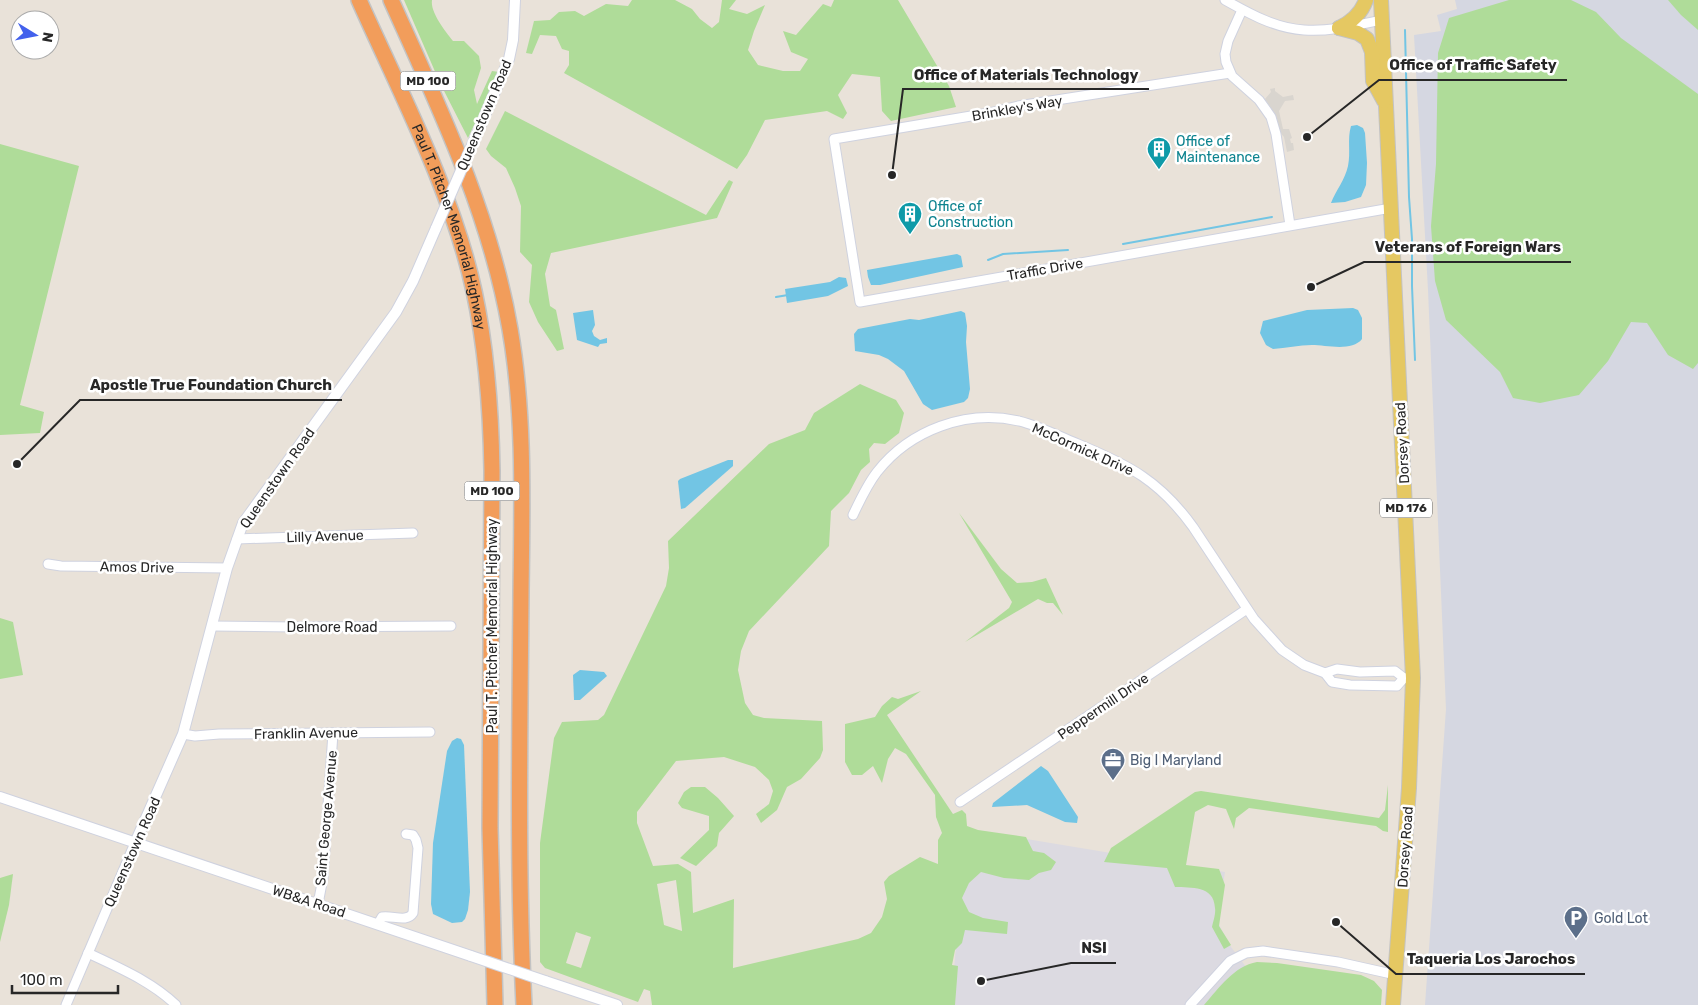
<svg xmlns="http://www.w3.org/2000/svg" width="1698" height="1005" viewBox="0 0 1698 1005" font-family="Rubik,sans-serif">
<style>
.industrial{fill:#dcdae1}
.airport{fill:#d5d7e1}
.green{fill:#afdc99;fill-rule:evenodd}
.plaza{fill:#d9d5cf}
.water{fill:#72c5e4}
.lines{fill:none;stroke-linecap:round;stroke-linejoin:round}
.stream{stroke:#72c5e4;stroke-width:2}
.minor-casing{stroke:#cfd2df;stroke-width:11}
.tertiary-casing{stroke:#cfd2df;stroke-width:12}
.primary-casing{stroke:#c3c3c3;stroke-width:16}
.motorway-casing{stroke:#c3c3c3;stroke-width:18}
.minor{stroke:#fff;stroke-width:9}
.tertiary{stroke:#fff;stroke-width:10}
.primary{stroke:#e5c862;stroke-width:14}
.motorway{stroke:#f29d5b;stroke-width:15}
.tertiary-bridge-casing{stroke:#cfd2df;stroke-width:12;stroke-linecap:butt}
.tertiary-bridge{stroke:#fff;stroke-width:10}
.labels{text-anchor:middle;stroke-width:5;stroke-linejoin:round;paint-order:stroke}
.shield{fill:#fff;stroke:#686868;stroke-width:1}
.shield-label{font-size:12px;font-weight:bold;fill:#272727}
.street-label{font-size:14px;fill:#272727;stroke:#fff}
.culture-label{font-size:14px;fill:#0d838f;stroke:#fff;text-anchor:start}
.service-label{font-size:14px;fill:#4e5e75;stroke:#fff;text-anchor:start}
.leader{fill:none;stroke:#272727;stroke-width:2}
.callout-dot{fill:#272727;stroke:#fff;stroke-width:2}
.callout-label{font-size:15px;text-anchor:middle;font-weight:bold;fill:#272727;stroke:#fff;stroke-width:5;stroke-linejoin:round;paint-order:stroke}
</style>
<rect width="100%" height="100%" fill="#e9e2d9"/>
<polygon class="industrial" points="966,829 1225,872 1217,921 1231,947 1247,968 1207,1005 951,1005"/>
<polygon class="airport" points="1455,0 1698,0 1698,1005 1425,1005 1446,709 1428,290 1414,35 1441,31 1437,15 1457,9"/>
<g class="green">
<path d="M 404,0 L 432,0 C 430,12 445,31 453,41 L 464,41 L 479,56 L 481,68 L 474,90 L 477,104 L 492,71 L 499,72 L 468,138 L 440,83 Z"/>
<polygon points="632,0 675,0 692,9 700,19 712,28 719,22 722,0 736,0 729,9 747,14 765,5 754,31 748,50 758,65 783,71 800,71 808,59 791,52 783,31 796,35 823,4 831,7 834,0 898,0 949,86 956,107 891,121 882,111 880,77 852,74 838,95 847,113 843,119 827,111 765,120 747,155 737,169 564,73 569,65 569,51 562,49 556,36 540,35 532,54 526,53 534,21 550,20 559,12 575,11 584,16 606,4 628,6"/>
<polygon points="1509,0 1571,0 1596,12 1621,38 1698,94 1698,363 1693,369 1668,355 1647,323 1631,322 1608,361 1579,395 1540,403 1513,398 1500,372 1446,320 1435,281 1431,226 1436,164 1438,53 1449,18"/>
<polygon points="1668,0 1698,0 1698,30 1681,15"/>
<polygon points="505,111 706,215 729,180 733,182 717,218 551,253 545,274 550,306 556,310 564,349 557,351 538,322 529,302 532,265 520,252 521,206 515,188 506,168 491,156 486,149"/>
<polygon points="0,144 79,166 20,405 44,412 40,433 0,435"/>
<path d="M 860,384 L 896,400 L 904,413 L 899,433 L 885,444 L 874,443 L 869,449 L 870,462 L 861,470 L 849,493 L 831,511 L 829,546 L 749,631 L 741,651 L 738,670 L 745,703 L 753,715 L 764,718 L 822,721 L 823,750 L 820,758 L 801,779 L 787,787 L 777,810 L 761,823 L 756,814 L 769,804 L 773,791 L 769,780 L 755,767 L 724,757 L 676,761 L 637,812 L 637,823 L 653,866 L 678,864 L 691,872 L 693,913 L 734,899 L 733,968 L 858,939 L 871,933 L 882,917 L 887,899 L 884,882 L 889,876 L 920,857 L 938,864 L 938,840 L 942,833 L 936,817 L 935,795 L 906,754 L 895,748 L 888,759 L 882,783 L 873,766 L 862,775 L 852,775 L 845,762 L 845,724 L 875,717 L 882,706 L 892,697 L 898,699 L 921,691 L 887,715 L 953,814 L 962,810 L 966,814 L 967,826 L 978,830 L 1026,837 L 1033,851 L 1044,853 L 1056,862 L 1051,870 L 1039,873 L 1029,880 L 1004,878 L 981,872 L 969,883 L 962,898 L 969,912 L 983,918 L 1008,922 L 1007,934 L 965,930 L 962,943 L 955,950 L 952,965 L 958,966 L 955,1005 L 652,1005 L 650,991 L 644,989 L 638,1002 L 545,968 L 540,962 L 540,843 L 554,738 L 562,722 L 598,720 L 604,715 L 666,586 L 669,568 L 668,541 L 769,444 L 805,430 L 814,413 ZM 676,880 L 682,930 L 682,931 L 664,925 L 657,884 ZM 576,932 L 591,937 L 581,968 L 566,963 Z"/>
<polygon points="959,513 1001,569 1017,583 1032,582 1046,578 1063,615 1053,603 1047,603 1038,599 965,642 1009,608 1012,602"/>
<polygon points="0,618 13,622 23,675 0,679"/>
<path d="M 1388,785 L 1388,832 L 1383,831 L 1376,826 L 1249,808 L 1236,818 L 1234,829 L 1226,809 L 1208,805 L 1195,812 L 1186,865 L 1219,869 L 1225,885 L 1219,926 L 1231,945 L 1224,949 L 1212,927 C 1213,922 1216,914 1215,908 C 1214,885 1191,888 1175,887 L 1167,868 L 1104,862 L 1111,848 L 1195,792 L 1201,791 L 1379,818 L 1385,810 Z"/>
<polygon points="691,787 705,787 718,798 734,816 719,833 717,846 696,866 680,858 709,830 709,816 682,808 678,803 684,792"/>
<polygon points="13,874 9,905 0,942 0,878"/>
<path d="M 1257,962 L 1277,963 L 1361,975 L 1374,981 L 1382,990 L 1381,1005 L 1204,1005 C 1219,988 1234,966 1257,962 Z"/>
</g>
<polygon class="plaza" points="1275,88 1275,91 1283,97 1293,95 1294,100 1285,101 1279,111 1283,129 1289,129 1292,138 1290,139 1291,143 1293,143 1294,150 1287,152 1284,137 1279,131 1272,110 1265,99 1271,92 1270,89"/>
<g class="water">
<path d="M 1357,125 L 1363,128 L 1365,133 L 1367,163 L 1366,185 L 1361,197 L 1345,202 L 1331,203 C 1336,190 1345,180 1348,166 C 1351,152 1347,139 1351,126 Z"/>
<polygon points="957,254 961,256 963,267 880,285 871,285 868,277 867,270"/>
<polygon points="839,277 846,278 848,286 828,296 787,303 785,289 830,282"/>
<path d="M 1353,308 L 1358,310 L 1362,318 L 1362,339 C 1352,352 1326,345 1312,345 C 1299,345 1286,348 1273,349 L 1266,345 L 1260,333 L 1263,321 L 1307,310 Z"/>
<polygon points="593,310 595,325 592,331 594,336 600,340 607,338 607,343 600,344 598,347 577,340 573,313"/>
<polygon points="961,311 965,313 967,326 966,342 970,389 968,398 964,402 932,410 923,404 904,371 888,359 879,355 855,351 854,334 858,329 910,319 919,320"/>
<polygon points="728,460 733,460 733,466 685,508 681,509 678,481 680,479"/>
<polygon points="580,670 604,672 607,676 580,700 574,700 573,675"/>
<polygon points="457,738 461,739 464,745 470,892 468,910 465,919 462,922 452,923 433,914 431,904 433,843 447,751 452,741"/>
<polygon points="1041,766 1048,771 1078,817 1077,823 1065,822 1027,805 992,807 993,803"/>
</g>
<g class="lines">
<g class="stream">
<polyline points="1405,30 1409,197 1412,239 1412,286 1415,360"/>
<polyline points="1123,244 1272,217"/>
<polyline points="988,260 1003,254 1068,250"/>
<polyline points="776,297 788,295"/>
</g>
<defs>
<g id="minor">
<path d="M 1225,0 C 1250,14 1275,28 1304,30 C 1330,32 1357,25 1382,20"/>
<polyline points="1242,10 1228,41 1225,54 1226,62 1232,76 1259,100 1271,117 1276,134 1290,225"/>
<polyline points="1230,73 1018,106 989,113 834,139 860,302 1391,208"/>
<path d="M 853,515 C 860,500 867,485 877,472 C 910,430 966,409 1019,421 C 1039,426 1059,436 1078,444 C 1129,465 1160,481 1193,527 L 1254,619 L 1282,650 L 1304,665 L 1325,673 L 1332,682 L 1350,685 L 1397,686 L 1404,678"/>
<polyline points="237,539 413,533"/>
<polyline points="48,564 61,566 227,568"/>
<polyline points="212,626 296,627 451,626"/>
<polyline points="1325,673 1337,669 1360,672 1395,671 1404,678 1408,678"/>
<polyline points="183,734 195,736 219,734 430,732"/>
<polyline points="960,802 1247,609"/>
<polyline points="318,904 323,878 333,733"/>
<path d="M 378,924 L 382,917 C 392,915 407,923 413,913 L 418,848 L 416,840 L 413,835 L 406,834"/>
<path d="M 88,953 C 119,968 151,981 176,1005"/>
<polyline points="66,1005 135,843"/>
<polyline points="1190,1005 1230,961 1246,953 1263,951 1338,962 1396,975"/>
</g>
<g id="tertiary">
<polyline points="476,136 509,59 513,40 515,0"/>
<polyline points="0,797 471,956"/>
<polyline points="135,843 183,734 227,568 243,523 396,312 413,281 436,228"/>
<polyline points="545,981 617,1005"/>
</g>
<g id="primary">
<polyline points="1381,0 1413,678 1409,788 1393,1005"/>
<polyline points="1339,28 1358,33 1367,39 1372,52 1373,81 1384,101"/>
<path d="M 1339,28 C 1352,22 1361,14 1366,0"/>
</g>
<g id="motorway">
<path id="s1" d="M 359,0 C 400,92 453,193 474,291 C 487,351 491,411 492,471 L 490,828 L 495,1005"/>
<path d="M 391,0 C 439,107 490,213 510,329 C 525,416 522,505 521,592 C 520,730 517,867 524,1005"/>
</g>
</defs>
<use href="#minor" class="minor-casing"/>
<use href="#tertiary" class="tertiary-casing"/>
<use href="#primary" class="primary-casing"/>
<use href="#motorway" class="motorway-casing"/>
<use href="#minor" class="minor"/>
<use href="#tertiary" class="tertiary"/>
<use href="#primary" class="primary"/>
<use href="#motorway" class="motorway"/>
<defs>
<g id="tertiary-bridge">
<polyline points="436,228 476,136"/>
<polyline points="471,956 545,981"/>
</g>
</defs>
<use href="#tertiary-bridge" class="tertiary-bridge-casing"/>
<use href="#tertiary-bridge" class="tertiary-bridge"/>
</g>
<defs>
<symbol id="building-pin" viewBox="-11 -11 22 30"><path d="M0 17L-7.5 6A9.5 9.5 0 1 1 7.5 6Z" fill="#0f9aa8" stroke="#fff"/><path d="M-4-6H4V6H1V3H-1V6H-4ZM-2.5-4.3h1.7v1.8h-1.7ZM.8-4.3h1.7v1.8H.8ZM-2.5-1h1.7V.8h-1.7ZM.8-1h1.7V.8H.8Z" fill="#fff"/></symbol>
<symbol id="office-pin" viewBox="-11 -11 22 30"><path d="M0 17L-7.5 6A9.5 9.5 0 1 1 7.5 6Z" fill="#5c6f8a" stroke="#fff"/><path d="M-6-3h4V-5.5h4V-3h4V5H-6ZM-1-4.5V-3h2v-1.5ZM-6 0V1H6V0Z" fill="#fff"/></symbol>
<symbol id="parking-pin" viewBox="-11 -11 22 30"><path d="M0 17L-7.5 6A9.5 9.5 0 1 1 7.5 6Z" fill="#5c6f8a" stroke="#fff"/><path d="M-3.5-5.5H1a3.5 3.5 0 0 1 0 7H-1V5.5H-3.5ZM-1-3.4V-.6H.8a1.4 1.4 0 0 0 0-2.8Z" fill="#fff"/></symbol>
</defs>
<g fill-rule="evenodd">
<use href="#building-pin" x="1145" y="135" width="28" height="38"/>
<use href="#building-pin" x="896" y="200" width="28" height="38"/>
<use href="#office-pin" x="1099" y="746" width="28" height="38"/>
<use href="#parking-pin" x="1562" y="904" width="28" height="38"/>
</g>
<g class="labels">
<g class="shield">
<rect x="400.5" y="71.5" width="55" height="19" rx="4"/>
<rect x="464.5" y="481.5" width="55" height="19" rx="4"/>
<rect x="1380" y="498.5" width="52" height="19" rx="4"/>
</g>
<g class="shield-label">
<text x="428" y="85">MD 100</text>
<text x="492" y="495">MD 100</text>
<text x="1406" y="512">MD 176</text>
</g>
<g class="street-label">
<text transform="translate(1017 108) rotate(-10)" y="5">Brinkley's Way</text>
<text transform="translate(484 115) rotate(-67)" y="5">Queenstown Road</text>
<text dy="5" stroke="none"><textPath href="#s1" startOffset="245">Paul T. Pitcher Memorial Highway</textPath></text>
<text transform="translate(1045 269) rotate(-10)" y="5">Traffic Drive</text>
<text transform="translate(1402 443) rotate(-93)" y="5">Dorsey Road</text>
<text transform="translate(1083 449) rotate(24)" y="5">McCormick Drive</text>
<text transform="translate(277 478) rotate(-55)" y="5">Queenstown Road</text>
<text transform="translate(325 536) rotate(-2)" y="5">Lilly Avenue</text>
<text transform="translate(137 567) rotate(1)" y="5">Amos Drive</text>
<text transform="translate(492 626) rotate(-90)" y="5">Paul T. Pitcher Memorial Highway</text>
<text x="332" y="632">Delmore Road</text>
<text transform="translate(1103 706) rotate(-34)" y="5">Peppermill Drive</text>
<text transform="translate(306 733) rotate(-1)" y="5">Franklin Avenue</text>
<text transform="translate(326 818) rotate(-85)" y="5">Saint George Avenue</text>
<text transform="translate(1405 847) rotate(-86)" y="5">Dorsey Road</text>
<text transform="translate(132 852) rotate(-66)" y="5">Queenstown Road</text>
<text transform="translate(309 901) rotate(18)" y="5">WB&amp;A Road</text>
</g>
<g class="culture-label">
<text x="1176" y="146">Office of<tspan x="1176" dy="16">Maintenance</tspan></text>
<text x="928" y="211">Office of<tspan x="928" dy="16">Construction</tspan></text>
</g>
<g class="service-label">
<text x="1130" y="765">Big I Maryland</text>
<text x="1594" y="923">Gold Lot</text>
</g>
</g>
<path class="leader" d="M1307 137L1379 80H1567M892 175L903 89H1149M1311 287L1364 262H1571M17 464L80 400H342M981 981L1071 963H1116M1336 922L1396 974H1585"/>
<g class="callout-dot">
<circle cx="1307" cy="137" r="5"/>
<circle cx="892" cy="175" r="5"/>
<circle cx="1311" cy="287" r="5"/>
<circle cx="17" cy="464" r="5"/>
<circle cx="981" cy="981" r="5"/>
<circle cx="1336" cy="922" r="5"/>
</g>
<g class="callout-label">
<text x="1473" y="70">Office of Traffic Safety</text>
<text x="1026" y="80">Office of Materials Technology</text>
<text x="1468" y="252">Veterans of Foreign Wars</text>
<text x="211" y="390">Apostle True Foundation Church</text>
<text x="1094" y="953">NSI</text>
<text x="1491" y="964">Taqueria Los Jarochos</text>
</g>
<g transform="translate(35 35) rotate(100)"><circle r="24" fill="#ffffff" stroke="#a9a9a9"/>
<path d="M0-4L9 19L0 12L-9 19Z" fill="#4361ec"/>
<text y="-8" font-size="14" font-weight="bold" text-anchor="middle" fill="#272727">N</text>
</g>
<path d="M12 985v8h106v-8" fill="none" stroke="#272727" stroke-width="2.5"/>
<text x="20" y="985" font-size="15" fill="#272727" stroke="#ffffff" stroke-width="4" paint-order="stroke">100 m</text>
</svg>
